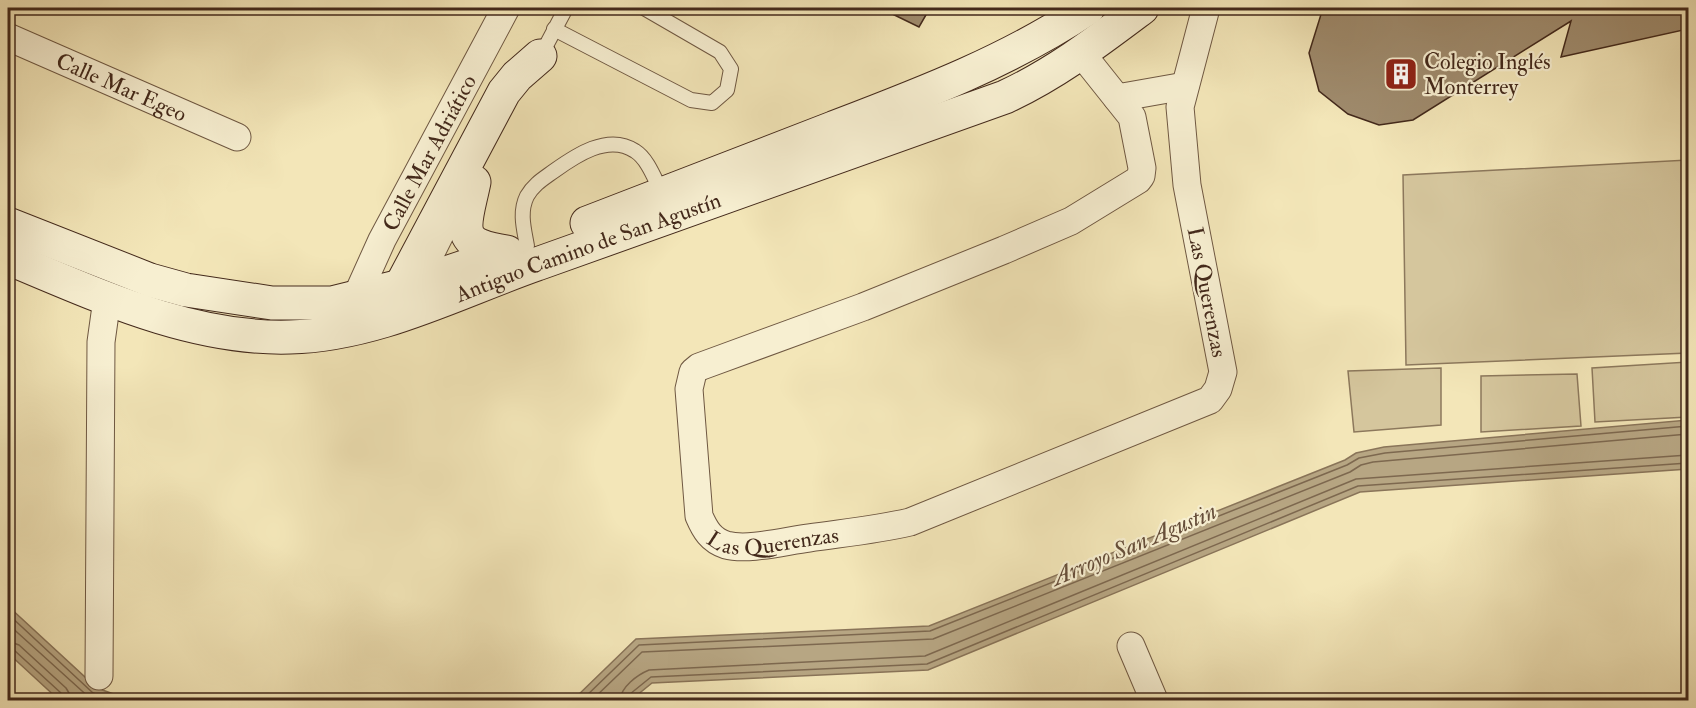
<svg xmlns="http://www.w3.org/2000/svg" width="1696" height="708" viewBox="0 0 1696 708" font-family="'IM FELL Double Pica',serif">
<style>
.green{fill:#d5c69d;stroke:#8c785c;stroke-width:1.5}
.water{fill:#b7a683;stroke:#897459;stroke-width:1.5}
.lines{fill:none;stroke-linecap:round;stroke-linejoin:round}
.shore{stroke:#7d684f;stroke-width:1.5}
.building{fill:#9f8b6d;stroke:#43291b;stroke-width:1.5}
.lane-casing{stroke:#6f5842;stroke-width:16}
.street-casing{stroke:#6f5842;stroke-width:29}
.secondary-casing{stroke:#43291b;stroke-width:35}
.lane{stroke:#f7efd1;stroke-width:14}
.street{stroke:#f7efd1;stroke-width:27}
.secondary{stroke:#f7efd1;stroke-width:33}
.labels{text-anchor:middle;stroke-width:4.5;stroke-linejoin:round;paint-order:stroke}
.poi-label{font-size:22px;fill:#43291b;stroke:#f7efd1;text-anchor:start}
.street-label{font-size:22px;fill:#43291b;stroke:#f7efd1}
.water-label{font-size:24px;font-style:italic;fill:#664e3a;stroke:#f7efd1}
</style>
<rect width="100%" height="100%" fill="#f3e6b8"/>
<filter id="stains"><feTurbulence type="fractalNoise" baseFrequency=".00333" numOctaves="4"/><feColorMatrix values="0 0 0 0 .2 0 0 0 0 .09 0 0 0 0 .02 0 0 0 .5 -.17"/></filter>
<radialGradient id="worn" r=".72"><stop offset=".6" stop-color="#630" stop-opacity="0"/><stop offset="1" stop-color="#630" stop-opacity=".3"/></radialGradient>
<g class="green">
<polygon points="1688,160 1688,353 1406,365 1403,175"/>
<polygon points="1688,362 1688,417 1595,422 1592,368"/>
<polygon points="1441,368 1441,425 1354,432 1348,371"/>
<polygon points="1577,374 1581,426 1481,432 1481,376"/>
</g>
<g class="water">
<polygon points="1688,420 1688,469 1360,492 928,670 652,683 631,700 573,700 636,639 929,626 1345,460 1356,453 1384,447"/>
<polygon points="8,606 97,688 130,700 59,700 8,653"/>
</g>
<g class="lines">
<g class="shore">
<polyline points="8,614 93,693 113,700"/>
<polyline points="8,624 92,700"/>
<polyline points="8,641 19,645 66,688 69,693 70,700"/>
<polyline points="8,649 14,650 61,693 63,700"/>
<polyline points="582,700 639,645 930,631 1347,465 1359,458 1385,453 1688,426"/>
<polyline points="592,700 642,652 933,639 1350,472 1361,465 1373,462 1688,434"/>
<path d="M 620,700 C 621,687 637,675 649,670 L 925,656 L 1356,479 L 1688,455"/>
<polyline points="628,700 630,694 651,677 927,664 1358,486 1688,463"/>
</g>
</g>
<g class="building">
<polygon points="880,8 930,8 919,27"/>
<polygon points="1323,8 1688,8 1688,29 1561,57 1571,21 1413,120 1379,125 1348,114 1319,91 1309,53"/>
</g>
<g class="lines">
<defs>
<g id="lane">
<polyline points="554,29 691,100 712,103 727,90 731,69 720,52 644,8"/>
<polyline points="540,57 566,8"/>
<path d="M 527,246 C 524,229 519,212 527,196 C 534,184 543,179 554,171 C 575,156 608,133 635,151 C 648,159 655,180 662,193"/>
<polyline points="427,275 457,215"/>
</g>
<g id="street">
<path id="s1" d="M 8,37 L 237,137"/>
<path id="s2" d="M 1081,53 L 1132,117 L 1142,168 L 1141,176 L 1138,180 L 1071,221 L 1004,250 L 863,307 L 699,367 L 693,372 L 689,389 L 699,516 C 705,530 711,540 726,545 C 748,551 785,541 809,538 C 843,533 876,530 910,522 L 1210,400 L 1218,389 L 1223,372 L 1187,185 L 1180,107 L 1206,8"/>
<polyline points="1117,98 1185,86"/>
<path id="s3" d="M 350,311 L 382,240 L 506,8"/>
<polyline points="1131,646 1154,700"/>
<polyline points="99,676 101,342 107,299"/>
</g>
<g id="secondary">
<path d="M 474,182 C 465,226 452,245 507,252"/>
<path d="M 587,223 C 669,191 751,159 833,128 C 922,94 1009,61 1088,8"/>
<polyline points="8,224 150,280 186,290 272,303 332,303 425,280 485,260"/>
<path id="s4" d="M 8,258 C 97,295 192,340 290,337 C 377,335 457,292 537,264 C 693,208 849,152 1005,97 C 1055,74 1098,41 1142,8"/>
<polyline points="395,297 504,92 517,76 540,56"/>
</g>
</defs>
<use href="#lane" class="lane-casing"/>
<use href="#street" class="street-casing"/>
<use href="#secondary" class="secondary-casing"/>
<use href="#lane" class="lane"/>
<use href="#street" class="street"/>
<use href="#secondary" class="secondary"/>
</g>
<defs>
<symbol id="building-square" viewBox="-11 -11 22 22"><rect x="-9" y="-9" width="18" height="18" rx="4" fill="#8f2418" stroke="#f7efd1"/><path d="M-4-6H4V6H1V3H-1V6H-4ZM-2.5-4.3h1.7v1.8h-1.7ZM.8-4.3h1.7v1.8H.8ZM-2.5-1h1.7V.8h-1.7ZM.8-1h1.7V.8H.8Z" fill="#fff"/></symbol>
</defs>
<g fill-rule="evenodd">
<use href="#building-square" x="1382" y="55" width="38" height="38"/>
</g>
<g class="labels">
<g class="poi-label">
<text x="1424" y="69">Colegio Inglés<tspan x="1424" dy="25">Monterrey</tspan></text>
</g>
<g class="street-label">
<text dy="8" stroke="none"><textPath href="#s1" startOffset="124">Calle Mar Egeo</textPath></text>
<text dy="8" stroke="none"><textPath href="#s3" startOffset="177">Calle Mar Adriático</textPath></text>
<text dy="8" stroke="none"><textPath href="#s4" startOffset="608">Antiguo Camino de San Agustín</textPath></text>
<text transform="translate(1208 292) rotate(79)" y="8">Las Querenzas</text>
<text dy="8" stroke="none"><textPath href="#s2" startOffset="866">Las Querenzas</textPath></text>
</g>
<g class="water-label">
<text transform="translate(1134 544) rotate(-23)" y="8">Arroyo San Agustin</text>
</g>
</g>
<rect width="1696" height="708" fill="none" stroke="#f3e6b8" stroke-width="30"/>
<rect x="9" y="9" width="1678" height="690" fill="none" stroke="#43291b" stroke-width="3"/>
<rect x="15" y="15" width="1666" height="678" fill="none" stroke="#43291b" stroke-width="1.5"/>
<rect width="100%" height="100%" filter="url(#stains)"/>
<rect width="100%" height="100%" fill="url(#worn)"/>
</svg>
